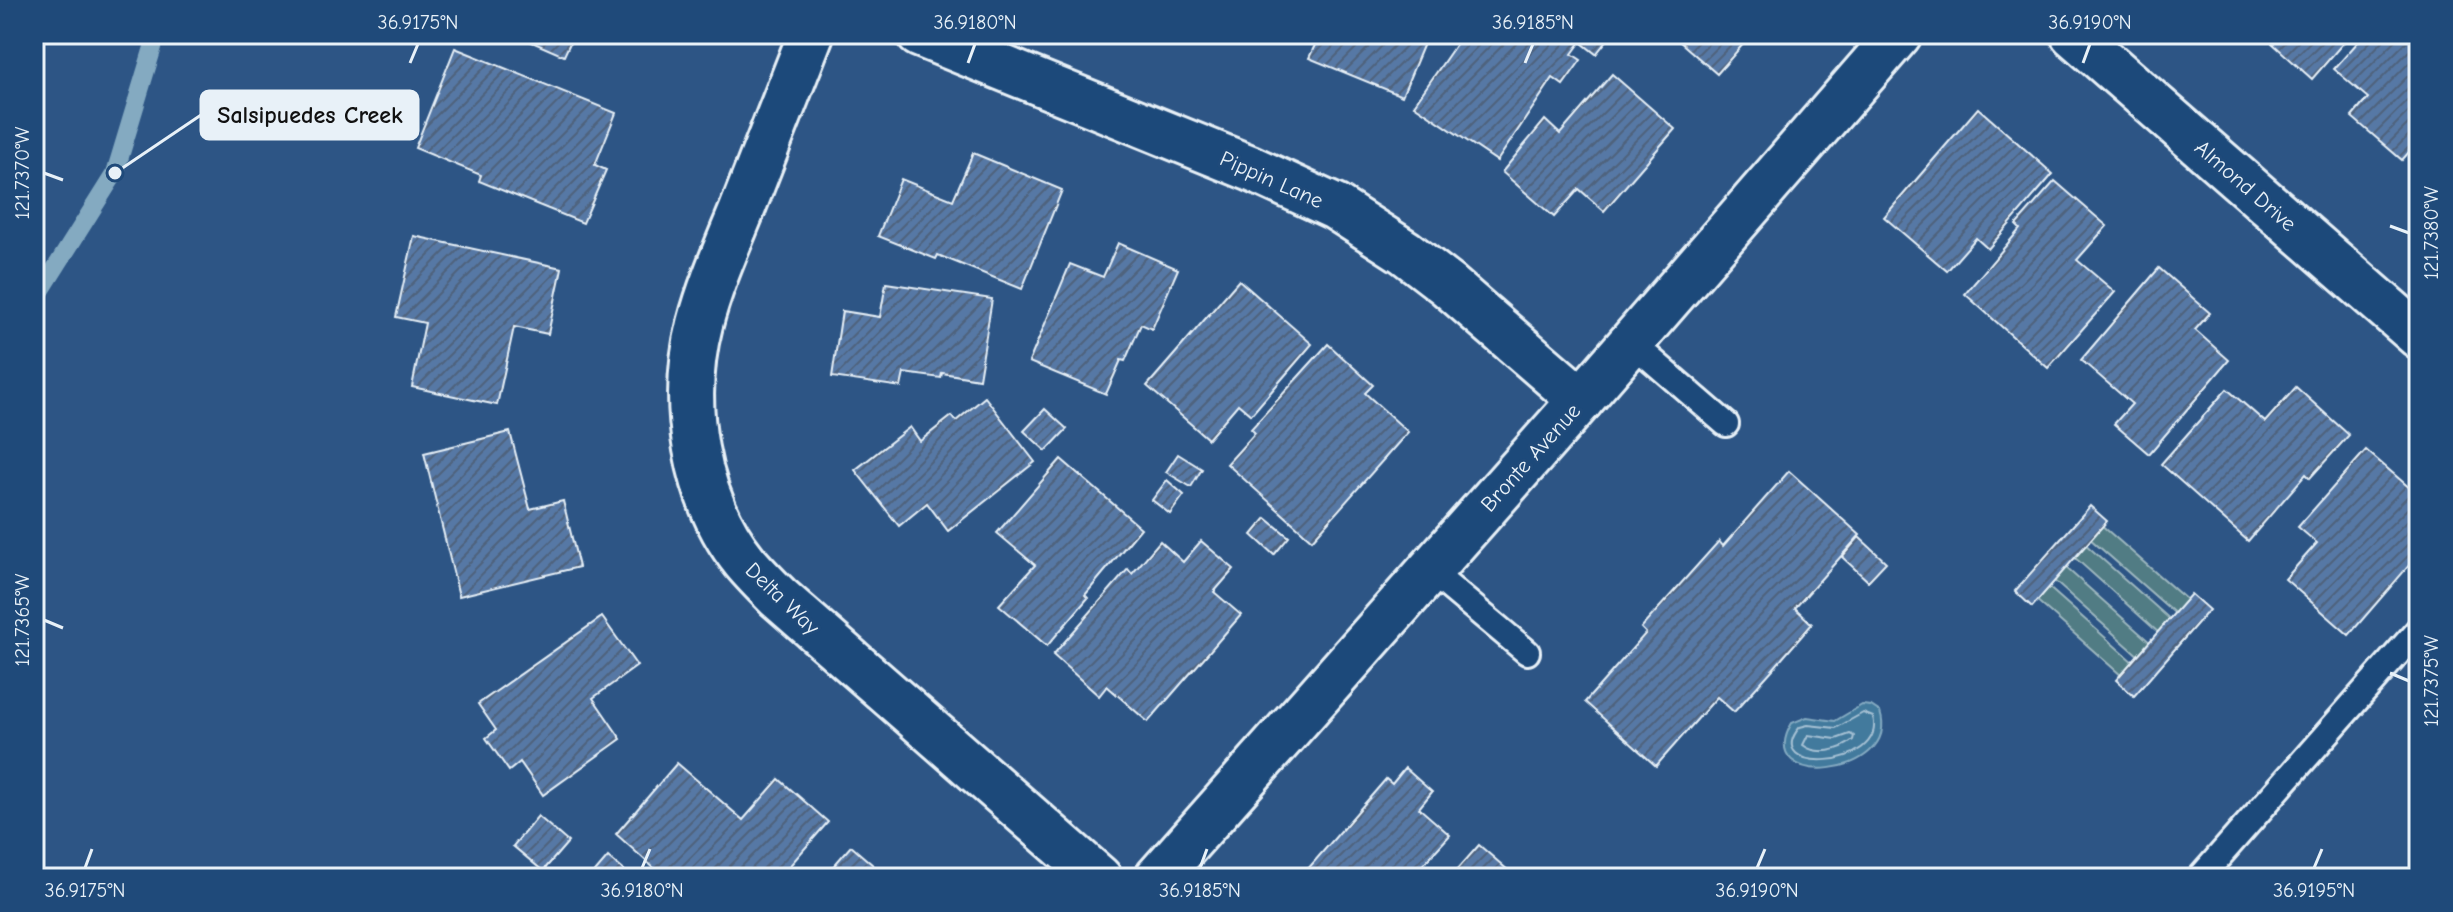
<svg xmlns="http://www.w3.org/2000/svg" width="2453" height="912" viewBox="0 0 2453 912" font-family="'Comic Neue',sans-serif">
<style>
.pitch{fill:#517c84;stroke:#9cb6be;stroke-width:2}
.water{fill:#427a9d;stroke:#84aac1;stroke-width:2}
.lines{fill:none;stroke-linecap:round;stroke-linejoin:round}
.shore{stroke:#a6c1d4;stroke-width:2}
.stream{stroke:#84aac1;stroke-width:18}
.building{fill:url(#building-hatch);stroke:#e8f1f8;stroke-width:2}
.service-casing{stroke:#e8f1f8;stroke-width:30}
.minor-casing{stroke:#e8f1f8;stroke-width:50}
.service{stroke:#1f4a7a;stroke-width:24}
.minor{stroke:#1f4a7a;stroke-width:44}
.ticks{fill:none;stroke:#e8f1f8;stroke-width:3}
.labels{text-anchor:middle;stroke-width:6;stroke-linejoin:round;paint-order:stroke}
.street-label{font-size:22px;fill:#e8f1f8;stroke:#1f4a7a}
.leader{fill:none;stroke:#e8f1f8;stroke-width:3}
.callout-dot{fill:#e8f1f8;stroke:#1f4a7a;stroke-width:3}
.callout{fill:#e8f1f8;stroke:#e8f1f8;stroke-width:3}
.callout-label{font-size:24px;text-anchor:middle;font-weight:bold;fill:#111}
.neatline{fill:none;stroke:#e8f1f8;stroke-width:3}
.ticks-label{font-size:20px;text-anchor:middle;fill:#e8f1f8}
</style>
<defs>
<pattern id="building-hatch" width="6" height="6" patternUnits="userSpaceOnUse" patternTransform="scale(2)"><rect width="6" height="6" fill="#5678a5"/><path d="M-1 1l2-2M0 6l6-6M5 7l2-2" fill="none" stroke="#4f627c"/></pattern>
</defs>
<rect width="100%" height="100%" fill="#2d5585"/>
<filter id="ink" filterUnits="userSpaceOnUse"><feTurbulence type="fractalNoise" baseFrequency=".0125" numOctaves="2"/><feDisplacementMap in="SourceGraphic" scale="16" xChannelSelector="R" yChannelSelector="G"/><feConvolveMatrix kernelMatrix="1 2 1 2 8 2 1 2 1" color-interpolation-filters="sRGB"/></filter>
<g filter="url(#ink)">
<g class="pitch">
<polygon points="2091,516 2197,609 2186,623 2080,530"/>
<polygon points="2075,535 2181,629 2169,642 2064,548"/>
<polygon points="2055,558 2161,652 2149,665 2043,571"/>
<polygon points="2037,577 2143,671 2131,684 2025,590"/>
</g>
<path class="water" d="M 1862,705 L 1871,706 L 1880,712 C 1902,778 1751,792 1792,723 L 1807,717 L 1835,721 Z"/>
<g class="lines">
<g class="shore">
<path d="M 1863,713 L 1873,717 C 1887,770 1759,775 1800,727 L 1808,725 L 1836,728 Z"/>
<path d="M 1850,734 L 1854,736 L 1853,740 C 1840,751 1817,756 1803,745 L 1808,735 L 1836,739 Z"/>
</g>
<polyline class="stream" points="34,302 115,173 157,34"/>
</g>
<g class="building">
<polygon points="527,34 574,34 564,56 525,39"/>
<polygon points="574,34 603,34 598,44"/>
<polygon points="1320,34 1428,34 1402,96 1309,58"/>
<polygon points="1463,34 1566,34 1580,43 1572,54 1581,60 1563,85 1553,78 1497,161 1414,105"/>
<polygon points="1590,34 1612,34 1596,54 1582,43"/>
<polygon points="1671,34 1752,34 1717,74"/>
<polygon points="2262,34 2351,34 2312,79"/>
<polygon points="2365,34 2419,34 2419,141 2402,160 2352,117 2368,98 2334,69"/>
<polygon points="455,48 616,113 595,165 606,170 583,223 479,181 481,175 415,148"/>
<polygon points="1612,74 1675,129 1604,211 1579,189 1554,217 1502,172 1545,120 1560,134"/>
<polygon points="1978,108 2053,174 1988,249 1976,238 1947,271 1884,217"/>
<polygon points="973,153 1062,190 1022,289 938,255 936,259 878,236 901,179 953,200"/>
<polygon points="2055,181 2107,226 2077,260 2115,292 2048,368 1965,294 2020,229 2016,225"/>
<polygon points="414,236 562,268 548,334 514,327 497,405 412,387 425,323 396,317"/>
<polygon points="1118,243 1178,269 1152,329 1141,324 1125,361 1121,360 1106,394 1029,362 1070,264 1103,277"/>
<polygon points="2159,268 2210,313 2195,330 2229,360 2149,454 2114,424 2132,404 2081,360"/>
<polygon points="1239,280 1312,344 1251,415 1238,404 1208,439 1147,386"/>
<polygon points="886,283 992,299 979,379 942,373 941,378 904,373 901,387 832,377 842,311 880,317"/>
<polygon points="1328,344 1373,385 1365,393 1408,432 1312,540 1227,464 1255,433 1251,429"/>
<polygon points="2296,387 2349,435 2310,478 2306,474 2248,541 2161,464 2227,389 2265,422"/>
<polygon points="985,397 1035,462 948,531 927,503 899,526 855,470 910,427 920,441 952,416 956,421"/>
<polygon points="1045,409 1067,429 1046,451 1024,431"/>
<polygon points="510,432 530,509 563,501 579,567 459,596 424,453"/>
<polygon points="2366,450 2419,496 2419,554 2349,635 2285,579 2317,543 2298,527"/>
<polygon points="1178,454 1202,469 1191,487 1166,472"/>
<polygon points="1061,459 1141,528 1085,595 1088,598 1047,646 999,605 1035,565 997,533"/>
<polygon points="1789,471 1860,535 1795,608 1812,624 1773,669 1734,712 1717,697 1656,766 1585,702 1646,633 1641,628 1719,541 1723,546"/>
<polygon points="1167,480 1184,495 1170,514 1152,500"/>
<polygon points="2090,506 2107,521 2032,607 2015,591"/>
<polygon points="1266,518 1289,537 1274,555 1252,535"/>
<polygon points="1859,537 1886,562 1868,581 1842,557"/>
<polygon points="1160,541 1183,562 1201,541 1234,569 1214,592 1241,615 1148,722 1107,686 1099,696 1053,655 1128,569 1132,574"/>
<polygon points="2191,594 2209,610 2134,696 2116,680"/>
<polygon points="602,617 637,666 593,698 621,739 543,795 520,762 509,771 486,738 496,730 478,704"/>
<polygon points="677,763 743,820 779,779 828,822 779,878 665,878 616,834"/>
<polygon points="1405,768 1432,792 1419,808 1450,835 1419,869 1430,878 1300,878 1386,779 1392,784"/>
<polygon points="538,816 568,842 543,871 513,846"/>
<polygon points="1479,845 1517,878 1450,878"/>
<polygon points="851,846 888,878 823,878"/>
<polygon points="608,857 633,878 590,878"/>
</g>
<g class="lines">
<defs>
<g id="service">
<polyline points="1631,342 1726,424"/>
<polyline points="1429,570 1527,652"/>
<polyline points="2200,878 2419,629"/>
</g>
<g id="minor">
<path d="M 811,34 C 788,93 765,151 742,210 C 727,247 710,285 700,324 C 680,401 694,499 745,562 C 755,574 767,586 778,597 L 1099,878"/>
<polyline points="919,34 1250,168 1335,207 1405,252 1448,285 1581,400"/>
<polyline points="2073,34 2419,336"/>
<polyline points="1157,878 1581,400 1899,34"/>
</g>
</defs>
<use href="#service" class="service-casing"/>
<use href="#minor" class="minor-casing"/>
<use href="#service" class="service"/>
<use href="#minor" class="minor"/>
</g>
</g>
<path class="ticks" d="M 410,63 L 418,44M 968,63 L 975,44M 1525,63 L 1533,44M 2083,63 L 2090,44M 44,173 L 63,180M 2390,226 L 2409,233M 44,620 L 63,628M 2390,673 L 2409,681M 85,868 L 92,849M 642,868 L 650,849M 1200,868 L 1207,849M 1757,868 L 1765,849M 2314,868 L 2322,849"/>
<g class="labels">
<g class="street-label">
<text transform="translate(1272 179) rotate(24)" y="8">Pippin Lane</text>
<text transform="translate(2246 185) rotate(41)" y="8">Almond Drive</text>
<text transform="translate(1530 457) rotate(-48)" y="8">Bronte Avenue</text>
<text transform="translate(783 598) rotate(44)" y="8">Delta Way</text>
</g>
</g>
<path class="leader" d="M115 173L201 115"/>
<circle class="callout-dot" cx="115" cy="173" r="8"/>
<rect class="callout" x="201" y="91" width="217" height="48" rx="8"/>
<g class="callout-label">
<text x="310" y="123">Salsipuedes Creek</text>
</g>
<rect width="2453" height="912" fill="none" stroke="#1f4a7a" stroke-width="88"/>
<rect x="44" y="44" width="2365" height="824" class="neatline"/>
<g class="ticks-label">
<text x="418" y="29">36.9175°N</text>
<text x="975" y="29">36.9180°N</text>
<text x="1533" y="29">36.9185°N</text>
<text x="2090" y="29">36.9190°N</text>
<text transform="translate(22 173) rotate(-90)" y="7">121.7370°W</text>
<text transform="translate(2431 233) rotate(-90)" y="7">121.7380°W</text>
<text transform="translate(22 620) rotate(-90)" y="7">121.7365°W</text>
<text transform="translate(2431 681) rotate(-90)" y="7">121.7375°W</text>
<text x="85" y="897">36.9175°N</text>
<text x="642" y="897">36.9180°N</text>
<text x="1200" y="897">36.9185°N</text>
<text x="1757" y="897">36.9190°N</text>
<text x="2314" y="897">36.9195°N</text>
</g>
</svg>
